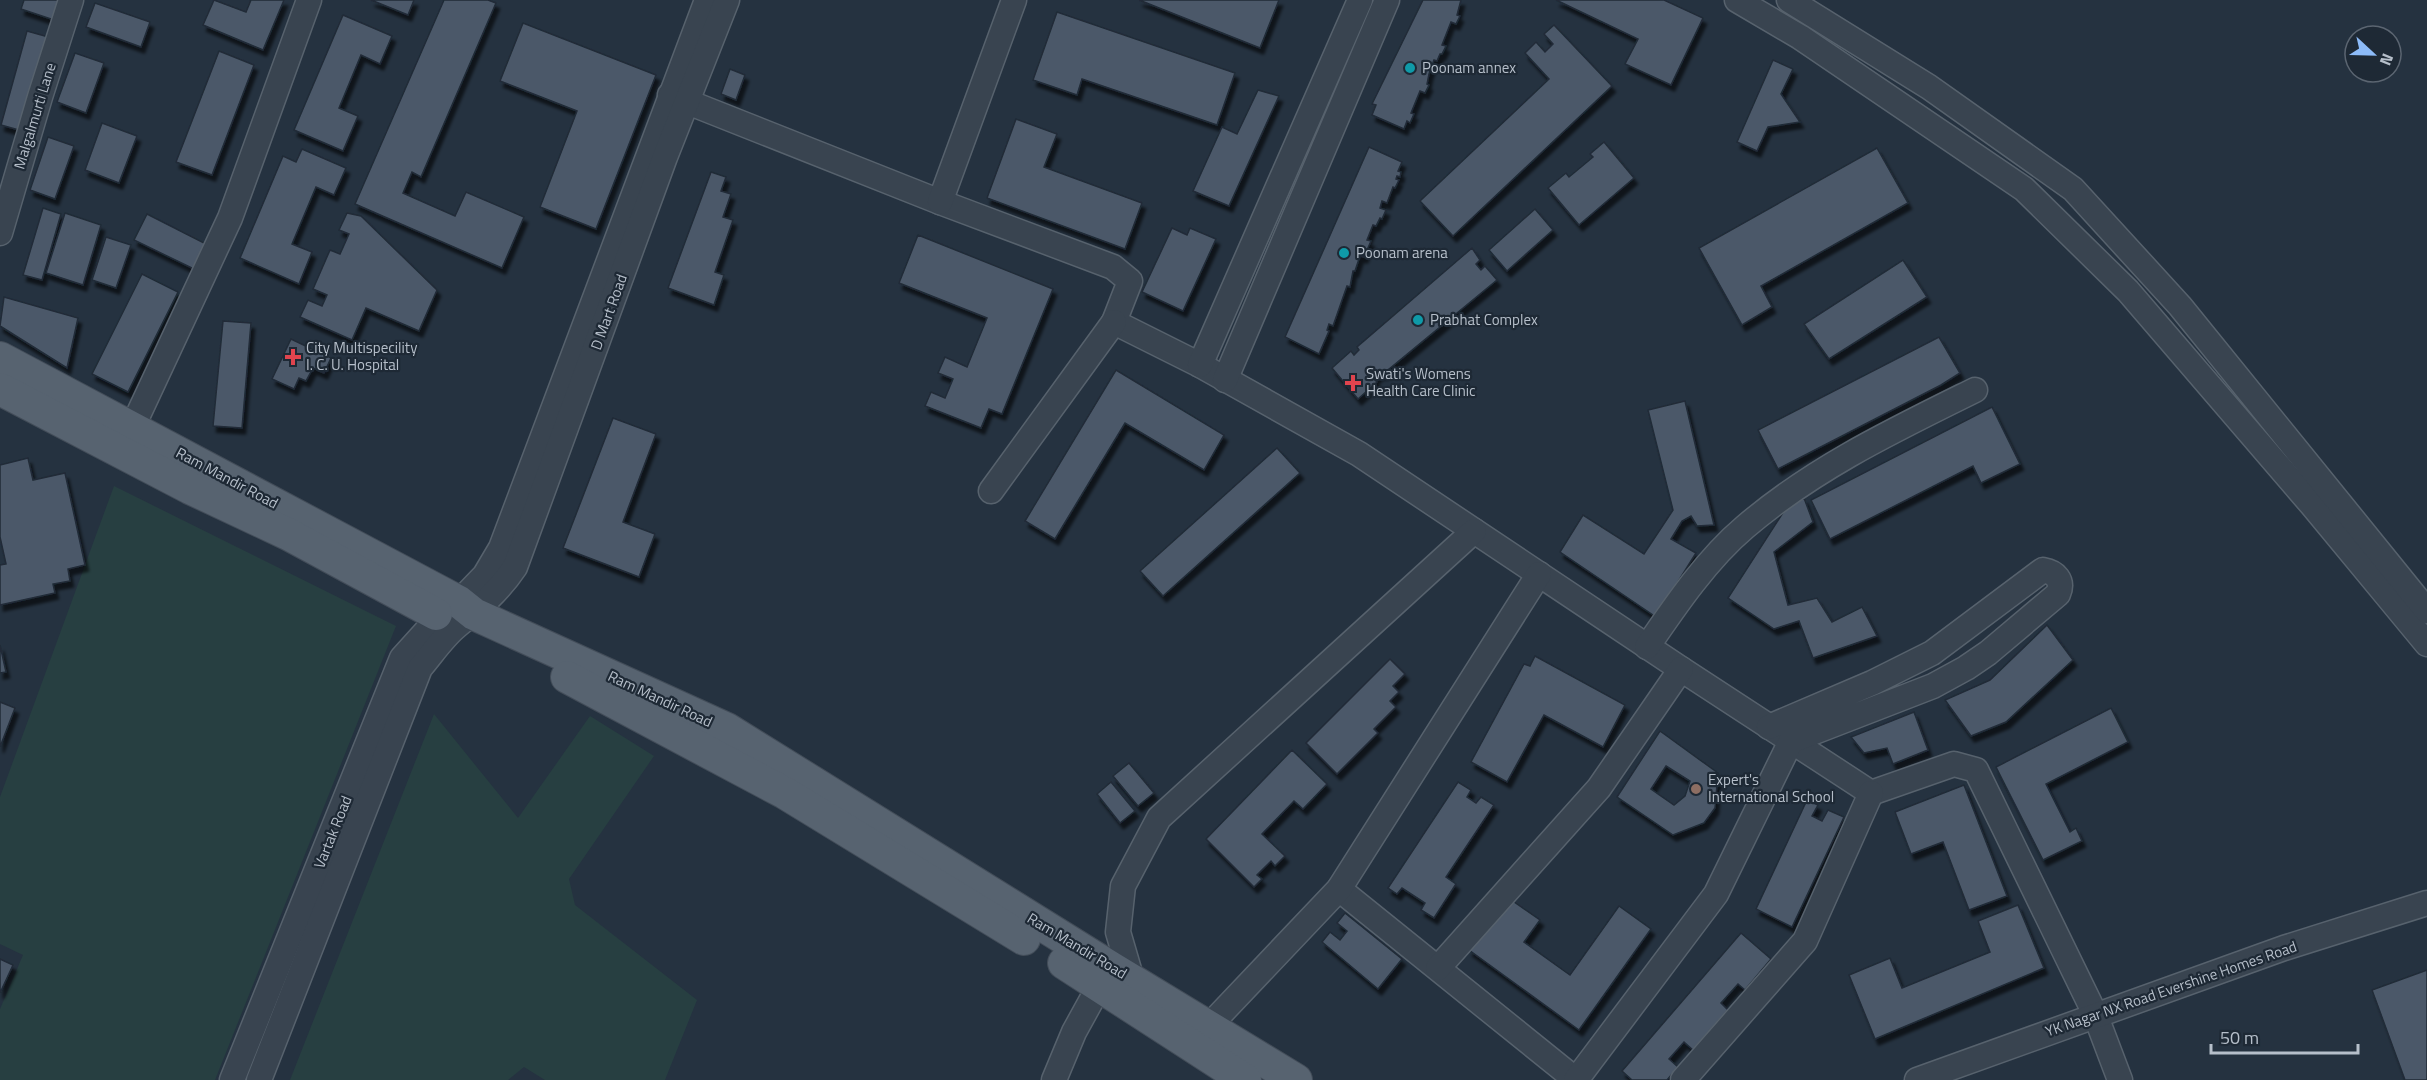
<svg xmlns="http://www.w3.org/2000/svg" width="2427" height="1080" viewBox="0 0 2427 1080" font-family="'Titillium Web',sans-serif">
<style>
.green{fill:#273f41}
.building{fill:#4b5969;stroke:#202b37;stroke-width:1.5;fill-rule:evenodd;filter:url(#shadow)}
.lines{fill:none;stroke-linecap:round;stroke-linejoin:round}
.minor-casing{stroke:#57626d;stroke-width:27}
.major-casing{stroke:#434d59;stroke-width:34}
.minor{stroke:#394450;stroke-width:24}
.major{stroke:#576370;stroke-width:32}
.culture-dot{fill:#0f9aa8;stroke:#1e2935;stroke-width:2}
.health-dot{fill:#e0444e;stroke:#1e2935;stroke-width:2}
.education-dot{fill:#8d6e63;stroke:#1e2935;stroke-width:2}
.labels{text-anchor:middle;stroke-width:4.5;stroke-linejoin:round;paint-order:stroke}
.poi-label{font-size:15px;fill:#b6bfca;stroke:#1e2935;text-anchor:start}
.street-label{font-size:15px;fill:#b6bfca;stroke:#1e2935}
</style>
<defs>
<filter id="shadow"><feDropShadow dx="3.5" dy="6" stdDeviation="1.5" flood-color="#0009"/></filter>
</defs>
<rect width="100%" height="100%" fill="#253240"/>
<g class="green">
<polygon points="114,486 396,626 215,1080 0,1080 0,1009 23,955 0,944 0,797"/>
<polygon points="434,714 518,818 590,716 654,756 569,879 575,905 697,1000 665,1080 545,1080 524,1067 508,1080 290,1080"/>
</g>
<g class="building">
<polygon points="24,0 64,0 57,21 21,9"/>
<polygon points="214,0 246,12 251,0 284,0 263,50 203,25"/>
<polygon points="371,0 414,0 408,15"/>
<polygon points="444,0 488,0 496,3 421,177 412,172 403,193 455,216 466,192 524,217 502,268 355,204"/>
<polygon points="1139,0 1279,0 1260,48"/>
<polygon points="1423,0 1461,0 1457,15 1460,16 1456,24 1451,22 1442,45 1446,46 1442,54 1440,54 1437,61 1434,60 1429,74 1427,84 1429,85 1425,93 1420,91 1411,113 1414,114 1410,123 1407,121 1404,129 1372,115 1376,105 1372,104"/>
<polygon points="1556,0 1664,0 1703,18 1671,85 1625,64 1638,39"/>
<polygon points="95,3 150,22 141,47 86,27"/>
<polygon points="1057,12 1235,73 1217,125 1082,79 1077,95 1033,80"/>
<polygon points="343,15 392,36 380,64 361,55 339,108 358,116 343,151 294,130"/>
<polygon points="523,23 656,75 596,229 540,207 577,111 500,81"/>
<polygon points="1554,25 1612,86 1453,236 1420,201 1549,79 1525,53 1536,42 1545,52 1553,44 1544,34"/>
<polygon points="27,31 52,38 26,132 1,125"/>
<polygon points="219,51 254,65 212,175 176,162"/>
<polygon points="75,53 104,63 86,113 57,102"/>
<polygon points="1773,60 1793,69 1781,94 1800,122 1768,127 1757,151 1737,142"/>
<polygon points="730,69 745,75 736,100 721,94"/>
<polygon points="1258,90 1279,96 1229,206 1193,191 1222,127 1237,134"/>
<polygon points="1016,119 1057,134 1044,167 1142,203 1125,249 987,198"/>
<polygon points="102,123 137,136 119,183 85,170"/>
<polygon points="48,137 74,146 55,199 30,190"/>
<polygon points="1604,142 1634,178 1579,225 1548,188 1566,173 1569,177 1593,157 1590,154"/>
<polygon points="1369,147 1402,162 1398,171 1401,172 1400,177 1397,176 1396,179 1399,180 1395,188 1393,187 1387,203 1382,201 1380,208 1386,210 1382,219 1380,218 1376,226 1373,225 1367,240 1371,241 1364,257 1360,256 1355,271 1353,271 1350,287 1347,286 1333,326 1329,324 1327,330 1329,331 1319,354 1285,337"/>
<polygon points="1877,148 1908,203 1761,286 1772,307 1742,325 1699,248"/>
<polygon points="302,149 346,168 334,195 316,187 292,244 312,252 299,284 240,258 283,156 296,162"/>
<polygon points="711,172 726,177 721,191 731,194 723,217 733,220 715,272 724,275 714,305 668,288"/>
<polygon points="43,208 61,214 42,280 23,275"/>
<polygon points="1535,209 1553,230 1507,271 1489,250"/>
<polygon points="65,213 101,225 83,285 46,273"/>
<polygon points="347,213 361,216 437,290 419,331 366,308 352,340 300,317 308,300 322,306 327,295 313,289 330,250 340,254 349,234 339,230"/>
<polygon points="147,214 210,246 198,271 134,240"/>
<polygon points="1172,228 1187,235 1190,228 1216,239 1183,311 1142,292"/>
<polygon points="918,235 1053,289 1002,414 989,409 981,428 925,406 931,392 945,398 953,379 938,373 945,357 967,367 987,318 899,283"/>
<polygon points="106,237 131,245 116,288 92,280"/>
<polygon points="1472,248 1480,260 1476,264 1481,270 1485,266 1497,280 1383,374 1381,373 1374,379 1377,382 1358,399 1332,368 1351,351 1354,355 1359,350 1357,347"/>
<polygon points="1903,260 1927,297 1829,359 1804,324"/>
<polygon points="142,274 178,292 128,392 92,374"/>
<polygon points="4,297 78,318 67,368 0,326"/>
<polygon points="223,321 251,323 242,428 213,426"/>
<polygon points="1939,337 1960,373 1941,385 1778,469 1758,430"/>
<polygon points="291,339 331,358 324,373 313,368 306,381 299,378 294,389 272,379"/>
<polygon points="1116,370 1224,435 1204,470 1125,423 1055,539 1025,521"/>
<polygon points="1685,401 1714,525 1697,526 1691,516 1682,521 1671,539 1696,553 1656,617 1560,552 1583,515 1644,554 1673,510 1648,410"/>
<polygon points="1992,407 2020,464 1981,483 1973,466 1830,539 1811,500"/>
<polygon points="613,418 656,434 623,522 655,534 639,577 563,548"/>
<polygon points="1277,448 1300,473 1163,596 1140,571"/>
<polygon points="28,458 33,480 65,473 85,565 68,569 70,581 53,584 55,593 0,605 0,565 6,564 0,537 0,465"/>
<polygon points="1804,498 1813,522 1774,552 1788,605 1817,598 1832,622 1862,607 1877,636 1813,658 1799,621 1774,629 1728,598 1786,508"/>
<polygon points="2047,625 2073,660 2006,722 1971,736 1945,700 1990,680"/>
<polygon points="0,645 6,672 0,673"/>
<polygon points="1535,656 1625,705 1603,747 1544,715 1507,782 1471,762 1524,664 1530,666"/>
<polygon points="1390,659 1405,674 1393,686 1399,692 1390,701 1396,707 1374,729 1378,733 1337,774 1306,743"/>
<polygon points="0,702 15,708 0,747"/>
<polygon points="2111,708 2128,742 2046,784 2070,832 2076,828 2082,841 2043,860 1996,767"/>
<polygon points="1914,712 1928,750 1893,764 1887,748 1864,753 1851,737"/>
<path d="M 1660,731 L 1718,773 L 1715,808 L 1704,823 L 1673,835 L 1617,797 ZM 1666,766 L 1690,781 L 1685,796 L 1674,805 L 1651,789 Z"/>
<polygon points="1292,750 1327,784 1303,809 1294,801 1262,834 1285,856 1275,866 1271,861 1257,875 1262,879 1254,887 1206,839"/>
<polygon points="1129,763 1154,793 1138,806 1113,776"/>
<polygon points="1111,782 1135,811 1120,823 1097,794"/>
<polygon points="1458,782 1471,790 1467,797 1476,803 1481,797 1494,805 1446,877 1456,884 1434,918 1421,910 1425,903 1402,888 1397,894 1388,888"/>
<polygon points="1964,785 2007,896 1969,910 1943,842 1911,854 1895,812"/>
<polygon points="1807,800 1818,805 1812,816 1822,821 1828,810 1844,817 1792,927 1756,909"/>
<polygon points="1507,897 1540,920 1524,942 1570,975 1619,906 1651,929 1579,1030 1469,950"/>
<polygon points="2018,905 2044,968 1875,1039 1849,975 1890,958 1902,988 1990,952 1978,921"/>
<polygon points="1345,913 1402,959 1378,989 1322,942 1330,932 1340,940 1347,931 1337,923"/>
<polygon points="1741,933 1771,959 1745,990 1738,984 1721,1003 1728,1010 1693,1050 1684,1042 1669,1059 1678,1067 1667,1080 1632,1080 1622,1071"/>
<polygon points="0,959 13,965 0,993"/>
<polygon points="2427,970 2427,1080 2405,1080 2372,990"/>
</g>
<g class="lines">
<defs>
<g id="minor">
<polyline points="1737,0 1800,37 2024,189 2128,291 2312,505 2427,644"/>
<polyline points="1789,0 1929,87 2073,189 2180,306 2427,611"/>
<polyline points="670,95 940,202 1113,267 1130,281 1114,322 1200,365 1359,454 1681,669 1871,793 1954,764 1976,770 2095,1014 2120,1080"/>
<polyline points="940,202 1014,0"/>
<polyline points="0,233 40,97 71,0"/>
<polyline points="1200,365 1360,0"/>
<polyline points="1225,380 1387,0"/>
<polyline points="125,443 230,218 309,0"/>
<polyline points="991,491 1114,322"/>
<path d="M 1647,647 C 1675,606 1707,559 1745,527 C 1814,468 1894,430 1975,390"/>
<polyline points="1339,889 1576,1080"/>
<polyline points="1438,968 1599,788 1681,669"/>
<polyline points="1132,980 1118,932 1123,886 1159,818 1474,531"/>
<polyline points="1200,1041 1209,1026 1339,889 1539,574"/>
<polyline points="232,1080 402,658 440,616 459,602 485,575 501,548 707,0"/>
<path d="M 259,1080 L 420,668 C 432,654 444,636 458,625 C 480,607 499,591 515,567 L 665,157 L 727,0"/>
<polyline points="1054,1080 1074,1032 1107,972"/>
<path d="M 1576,1080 L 1716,894 L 1791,741 L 1933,686 L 1966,668 L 1988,653 L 2058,594 C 2064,580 2055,572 2043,570 L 1932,653 L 1872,683 L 1769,727"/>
<polyline points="1683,1080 1805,941 1871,793"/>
<polyline points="1917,1080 2284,948 2427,903"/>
</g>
<g id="major">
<polyline points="0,358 459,602 474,614 727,729 1110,967 1296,1080"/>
<polyline points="0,389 190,488 288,534 436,614"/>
<polyline points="567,677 785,793 1024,939"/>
<polyline points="1064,963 1245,1080"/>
</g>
</defs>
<use href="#minor" class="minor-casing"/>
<use href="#major" class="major-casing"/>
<use href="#minor" class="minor"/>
<use href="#major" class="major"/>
</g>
<g class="culture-dot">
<circle cx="1410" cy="68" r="6"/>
<circle cx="1344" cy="253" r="6"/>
<circle cx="1418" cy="320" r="6"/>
</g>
<g class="health-dot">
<path d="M290 348h6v6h6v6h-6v6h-6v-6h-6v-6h6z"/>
<path d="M1350 374h6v6h6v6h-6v6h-6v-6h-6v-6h6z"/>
</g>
<circle class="education-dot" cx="1696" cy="789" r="6"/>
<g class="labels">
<g class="poi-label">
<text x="1422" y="73">Poonam annex</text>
<text x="1356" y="258">Poonam arena</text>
<text x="1430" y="325">Prabhat Complex</text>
<text x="306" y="353">City Multispecility<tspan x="306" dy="17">I. C. U. Hospital</tspan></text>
<text x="1366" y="379">Swati's Womens<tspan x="1366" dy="17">Health Care Clinic</tspan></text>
<text x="1708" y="785">Expert's<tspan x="1708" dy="17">International School</tspan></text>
</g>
<g class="street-label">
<text transform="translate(35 116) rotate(-73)" y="5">Malgalmurti Lane</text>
<text transform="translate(609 312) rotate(-70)" y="5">D Mart Road</text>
<text transform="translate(227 478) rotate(28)" y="5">Ram Mandir Road</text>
<text transform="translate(660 699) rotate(25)" y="5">Ram Mandir Road</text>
<text transform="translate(333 832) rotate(-68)" y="5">Vartak Road</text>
<text transform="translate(1077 946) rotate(31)" y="5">Ram Mandir Road</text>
<text transform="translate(2171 989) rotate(-19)" y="5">YK Nagar NX Road Evershine Homes Road</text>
</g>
</g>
<g transform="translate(2373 54) rotate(112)"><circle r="28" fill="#1e2935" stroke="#5b6571" stroke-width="1.5"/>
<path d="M0-4.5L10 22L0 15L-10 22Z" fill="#8dbbf8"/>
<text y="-9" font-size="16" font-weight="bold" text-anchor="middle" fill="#b6bfca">N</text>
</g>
<path d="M2211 1044v9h147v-9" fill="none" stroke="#b6bfca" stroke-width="3"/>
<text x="2220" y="1044" font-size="18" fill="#b6bfca" stroke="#1e2935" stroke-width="4.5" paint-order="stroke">50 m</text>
</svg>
